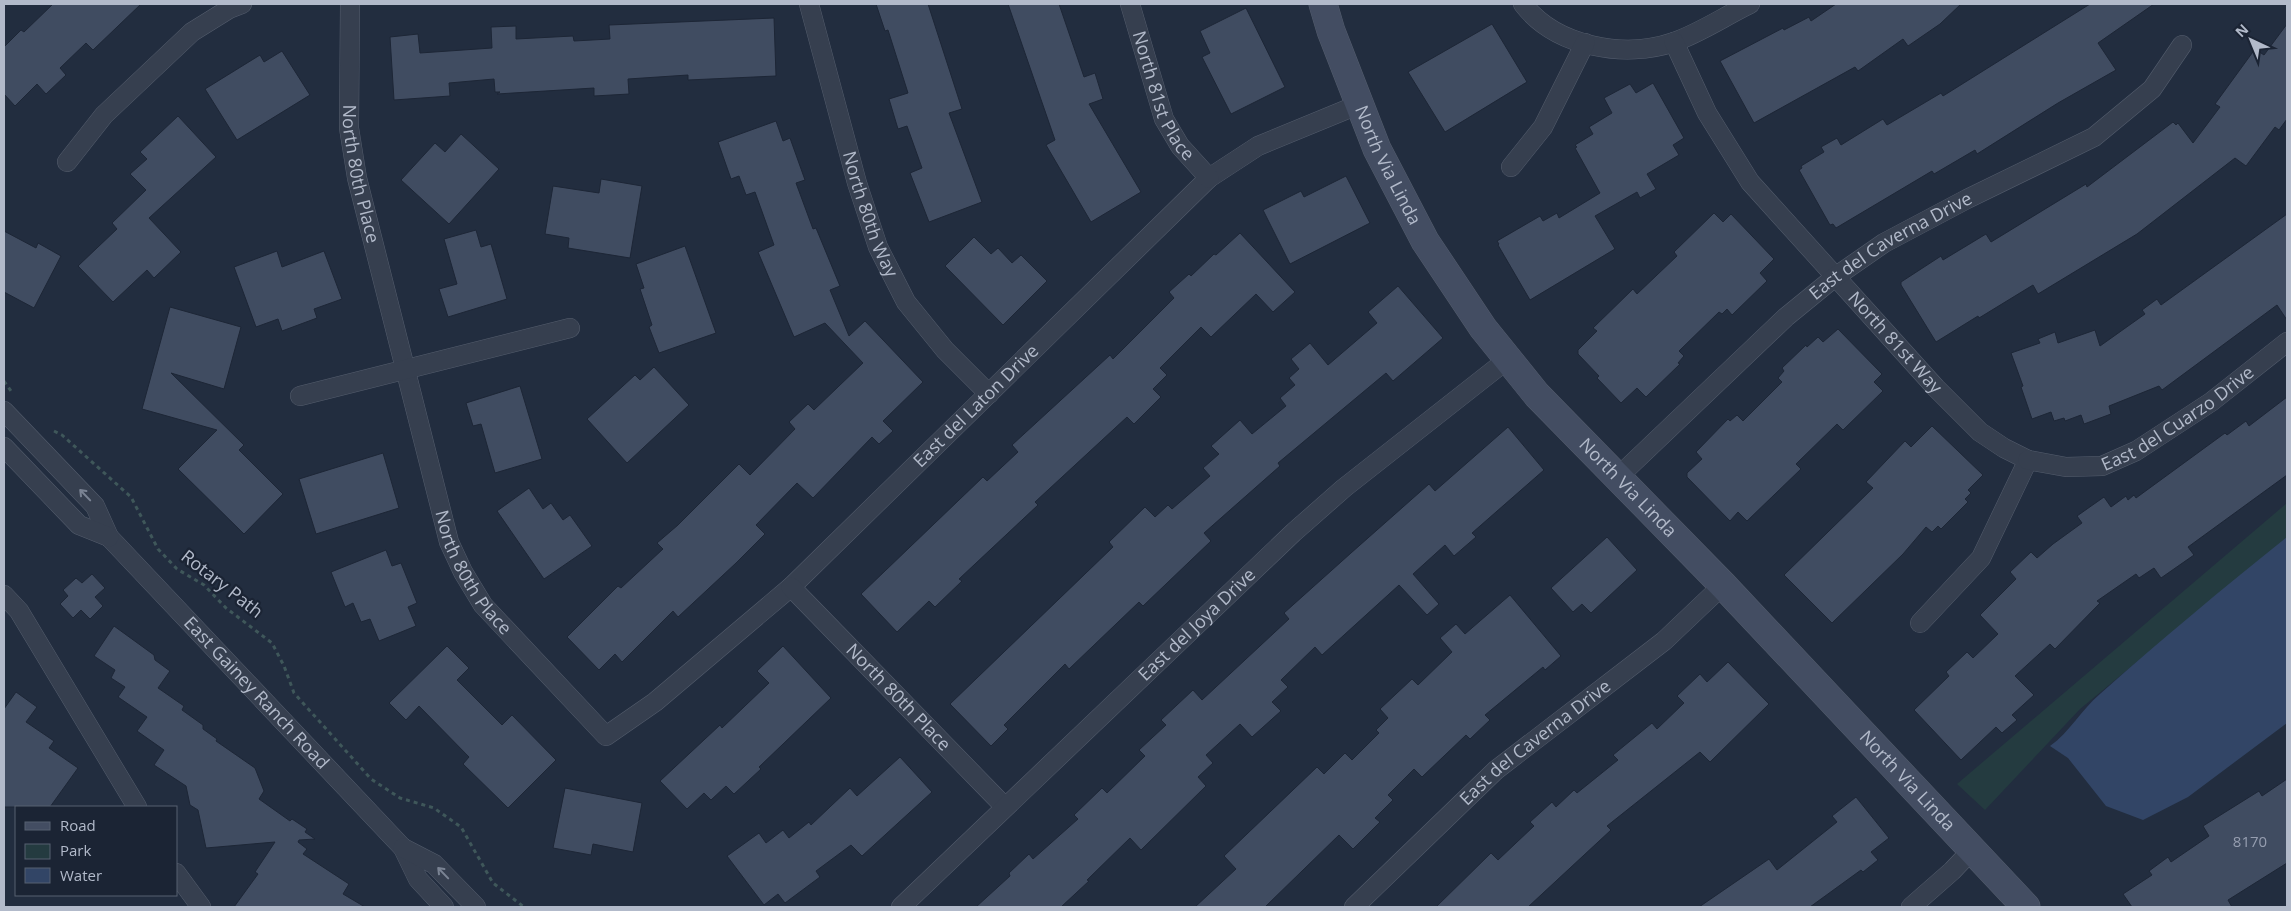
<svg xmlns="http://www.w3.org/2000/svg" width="2291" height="911" viewBox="0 0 2291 911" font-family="'Open Sans',sans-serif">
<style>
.green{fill:#243b40}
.water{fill:#324566}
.building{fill:#404c61;stroke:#1d2636}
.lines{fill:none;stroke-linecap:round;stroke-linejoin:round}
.street-casing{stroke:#545d6d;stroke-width:20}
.secondary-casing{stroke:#545d6d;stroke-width:29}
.path{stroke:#3f575a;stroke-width:3;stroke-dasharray:4 4;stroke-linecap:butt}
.street{stroke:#363f4f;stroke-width:19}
.secondary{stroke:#434d62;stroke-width:28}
.oneway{stroke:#7a8393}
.labels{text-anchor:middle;stroke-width:4.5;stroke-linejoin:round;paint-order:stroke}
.number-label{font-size:15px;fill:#969eb0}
.street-label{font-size:18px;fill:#b2baca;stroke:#1b2434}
</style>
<rect width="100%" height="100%" fill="#222d3f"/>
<polygon class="green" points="2287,503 2287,538 2080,709 1985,810 1957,784"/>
<path class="water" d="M 2287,537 L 2287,723 L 2188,797 L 2143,820 L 2106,806 L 2068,758 L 2050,746 C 2070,732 2081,710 2100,694 C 2161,640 2223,588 2287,537 Z"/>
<g class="building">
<polygon points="53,4 141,4 93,50 86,43 60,68 66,75 46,94 37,84 15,106 4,94 4,47 21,30 24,32"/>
<polygon points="876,4 928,4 962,109 949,113 982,202 929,222 910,173 922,168 907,126 898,129 889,99 908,93 888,30 885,31"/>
<polygon points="1008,4 1059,4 1084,77 1095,73 1103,99 1089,104 1141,192 1091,222 1046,145 1055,140"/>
<polygon points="1836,4 1961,4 1940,24 1908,46 1903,39 1858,71 1855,67 1754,123 1720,61 1783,28 1784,30 1809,17 1811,21"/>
<polygon points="2090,4 2154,4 2098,43 2116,70 2058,103 1977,154 1975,150 1934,174 1932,171 1836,228 1833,224 1830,225 1799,170 1802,168 1801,166 1824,152 1821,147 1837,138 1841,145 1883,119 1887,125 1941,93 1943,96"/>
<polygon points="1246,8 1285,87 1231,114 1202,57 1210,53 1200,31"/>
<polygon points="774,18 776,76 688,80 688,75 628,79 629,94 594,96 594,88 497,94 500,92 495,92 494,79 449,83 450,96 394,100 390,37 418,34 420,53 492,48 491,27 516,26 516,39 573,36 574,41 610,39 609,25"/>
<polygon points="1492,24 1527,82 1445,132 1408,72"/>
<polygon points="2287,24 2287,119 2279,130 2275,127 2246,166 2235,158 2137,234 2038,294 2033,285 1979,318 1978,316 1936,342 1901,285 1901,282 1941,256 1943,260 1986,234 1991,242 2086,184 2087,187 2173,122 2176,125 2178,123 2193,143 2220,107 2215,104 2255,49 2264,55"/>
<polygon points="282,51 310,95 237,140 205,89 260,55 264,62"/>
<polygon points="1653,83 1684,138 1673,145 1679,155 1647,174 1656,189 1640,198 1637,192 1595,216 1615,249 1530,300 1498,245 1499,244 1497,241 1540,216 1543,221 1557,213 1559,218 1600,193 1575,148 1577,147 1575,145 1593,134 1589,127 1612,113 1604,98 1630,84 1636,93"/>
<polygon points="178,116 216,157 149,218 181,252 154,278 147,270 113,302 78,266 117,229 112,223 146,190 130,174 147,159 140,152"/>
<polygon points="776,121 783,141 790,138 805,180 796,183 813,229 816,228 840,286 830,290 849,336 865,321 923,382 883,421 893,431 879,444 872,437 813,498 797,483 756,525 765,534 736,563 678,617 673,611 622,662 615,654 599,670 567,637 618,586 621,588 663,549 657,543 678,525 739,464 750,475 795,429 789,422 808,404 814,410 863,363 825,323 794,337 758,252 774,245 755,192 746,195 739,176 731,179 718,142"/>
<polygon points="461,134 499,169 449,224 401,180 435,143 445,152"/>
<polygon points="1346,176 1370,223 1290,264 1263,210 1301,191 1304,197"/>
<polygon points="601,179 642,186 630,258 568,248 569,238 545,234 553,186 599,193"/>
<polygon points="1714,213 1723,222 1731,214 1774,259 1760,273 1767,281 1732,315 1727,309 1722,314 1719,312 1679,351 1684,356 1678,363 1680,364 1646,397 1637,388 1621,403 1597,378 1599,376 1578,354 1578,350 1597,331 1593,328 1633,289 1637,294 1677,256 1674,252"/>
<polygon points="2287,214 2287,320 2277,305 2162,390 2159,386 2109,406 2111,414 2084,424 2081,415 2065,421 2064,418 2054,421 2051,412 2032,419 2021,387 2023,386 2011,353 2040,343 2038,339 2055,332 2058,343 2095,330 2100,346 2145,314 2142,310 2157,299 2161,305"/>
<polygon points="476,230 481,247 491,244 507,299 448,317 439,289 457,284 444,239"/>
<polygon points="4,231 36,248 38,243 61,256 34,308 4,292"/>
<polygon points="1240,233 1295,292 1273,312 1256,294 1211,337 1201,327 1160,368 1167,375 1153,389 1161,397 1134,424 1127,417 1035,502 1038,505 959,579 962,581 935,607 929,601 897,632 861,594 983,477 987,481 1018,452 1012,445 1110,355 1113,359 1174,298 1169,292 1189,274 1191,276 1214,254 1216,255"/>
<polygon points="974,237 991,254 998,248 1012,263 1021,255 1047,281 1003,325 945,266"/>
<polygon points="685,246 716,333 659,353 649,327 652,325 640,289 644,288 636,264"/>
<polygon points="277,251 282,267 324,251 342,299 314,309 317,318 282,331 278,319 256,327 234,267"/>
<polygon points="1398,286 1443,338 1393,381 1386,373 1278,463 1280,466 1204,533 1211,541 1143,606 1139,602 1069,669 1065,664 1004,725 1008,729 991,746 950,704 1113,547 1109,542 1145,507 1155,517 1168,505 1172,509 1210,476 1203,468 1219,454 1211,446 1240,420 1252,434 1286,406 1280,398 1295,385 1289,378 1299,369 1291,359 1310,343 1328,365 1377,323 1368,312"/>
<polygon points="170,307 241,327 224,389 171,373 244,445 239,450 283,494 244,534 178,469 217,430 142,409"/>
<polygon points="1838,329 1882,374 1874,382 1883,391 1843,430 1837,424 1796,464 1801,469 1747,521 1738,512 1730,521 1687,477 1687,473 1702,459 1696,452 1728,419 1730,421 1737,415 1743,421 1782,382 1778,378 1784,371 1782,368 1806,345 1807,347 1818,337 1823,342"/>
<polygon points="654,367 689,405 627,463 587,419 635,375 640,380"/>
<polygon points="520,386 542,459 495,473 481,424 473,426 466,403"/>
<polygon points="2287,397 2287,475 2188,547 2194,555 2161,578 2154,568 2139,578 2136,574 2097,601 2100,603 2055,649 2050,644 2015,676 2034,695 2012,715 2017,720 2002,733 1996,727 1961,760 1914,710 1949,676 1946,672 1967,652 1973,658 1998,634 1980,615 2016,579 2010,572 2031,552 2037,558 2053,544 2082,523 2077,516 2104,497 2111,507 2126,496 2128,500 2134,495 2136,498 2225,433 2227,435 2246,421 2249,426"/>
<polygon points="1932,426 1983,475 1968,490 1971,493 1965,499 1968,502 1941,529 1938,526 1932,532 1926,527 1903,554 1832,623 1784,575 1873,488 1866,482 1905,441 1911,447"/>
<polygon points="1508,427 1544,470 1472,533 1476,537 1454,556 1445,545 1413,574 1439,604 1427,615 1399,585 1322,655 1315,647 1281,680 1288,687 1272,702 1281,711 1252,737 1240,724 1206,755 1213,763 1198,777 1206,786 1141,850 1130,838 1087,880 1089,881 1061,907 976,907 1010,876 1009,873 1029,854 1033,859 1078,819 1074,815 1102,788 1107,793 1145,756 1139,750 1166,725 1161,720 1193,690 1202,700 1289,619 1284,613 1351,553 1429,484 1435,491"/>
<polygon points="383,453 399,508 316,534 299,479"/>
<polygon points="529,488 543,509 551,503 563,520 570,515 592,546 544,579 497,511"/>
<polygon points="1607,537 1637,570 1591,613 1582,604 1573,612 1551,588"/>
<polygon points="386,550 392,566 401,563 417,603 408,607 416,626 379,641 370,619 361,622 353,603 345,607 331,572"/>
<polygon points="92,574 105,588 95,597 103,606 90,619 81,610 73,618 60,604 68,596 63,590 76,578 82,583"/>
<polygon points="1510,595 1561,656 1545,670 1543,667 1485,715 1490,720 1470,739 1466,735 1422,777 1414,769 1388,795 1393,800 1375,818 1380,822 1353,849 1339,835 1265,907 1195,907 1236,869 1224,856 1317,767 1324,774 1345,753 1352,760 1379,733 1376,730 1388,718 1380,709 1412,679 1418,685 1452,652 1440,638 1456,624 1465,634"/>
<polygon points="114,626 154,655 155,660 170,671 158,688 184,706 182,710 203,725 203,729 217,739 216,741 255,768 264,791 259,799 290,821 292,819 307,829 305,832 315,839 299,840 298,842 307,849 303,854 349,884 343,894 365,907 234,907 258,874 255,872 275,842 206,848 198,810 190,805 186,786 154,765 164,750 137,731 147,717 118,697 125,687 111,678 115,670 94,656"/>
<polygon points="447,646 469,668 457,680 502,725 512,715 556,760 508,808 463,764 469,757 419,706 406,720 389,703"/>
<polygon points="783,646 831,698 759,767 761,769 734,794 726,786 711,800 704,793 687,809 660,781 720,725 722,728 769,683 757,671"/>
<polygon points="1728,662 1769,704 1710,762 1700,752 1607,826 1611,830 1528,907 1436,907 1491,853 1498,860 1534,826 1530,822 1552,802 1556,807 1574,790 1577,793 1618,760 1613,755 1652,723 1657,729 1684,703 1677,696 1700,674 1707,682"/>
<polygon points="16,692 37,707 26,722 54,741 49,748 78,768 50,807 4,807 4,709"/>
<polygon points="900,757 932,792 862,856 851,845 816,871 820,877 785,903 778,894 764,905 727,856 759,833 766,843 783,830 789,838 809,822 811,825 850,788 857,796"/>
<polygon points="2287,779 2287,863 2228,900 2232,907 2132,907 2123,894 2152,875 2149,871 2168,857 2171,862 2209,836 2203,826 2259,791 2262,796"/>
<polygon points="565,788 642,803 633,852 593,844 591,855 553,848"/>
<polygon points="1856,797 1889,838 1871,852 1878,860 1863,872 1861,870 1810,907 1699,907 1769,859 1777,870 1837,822 1832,816"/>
</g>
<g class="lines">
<defs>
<g id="street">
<path id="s1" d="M 350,4 L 349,128 L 357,178 L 449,542 L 463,572 L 483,605 L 606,736 L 655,702 L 791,587 L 1209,178 L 1258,146 L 1360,104"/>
<path id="s2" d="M 809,4 L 857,183 L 878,247 L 906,302 L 945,350 L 989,394"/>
<path id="s3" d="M 1130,4 L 1164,119 L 1180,146 L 1209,178"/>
<path d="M 1523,4 C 1556,47 1625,59 1674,42 C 1700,33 1725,16 1750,4"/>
<path id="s4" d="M 1674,42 L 1707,113 L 1750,182 L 1936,388 L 1980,432 L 2004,448 L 2028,460 L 1981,558 L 1920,623"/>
<polyline points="67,162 104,115 192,32 229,9 242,4"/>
<polyline points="1511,167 1543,127 1585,43"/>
<polyline points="300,396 570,328"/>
<path id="s5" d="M 4,411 L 95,506 L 109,537 L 403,848 L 418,879 L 444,907"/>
<polyline points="4,447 79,525 109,537"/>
<path id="s6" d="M 2028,460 L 2066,467 L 2102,466 L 2136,451 L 2211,402 L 2287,342"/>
<path id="s7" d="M 1618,477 L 1786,317 L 1835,277 L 1884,243 L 1967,199 L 2094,137 L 2152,89 L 2182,45"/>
<path id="s8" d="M 791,587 L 1005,807"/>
<polyline points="4,595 19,611 137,807"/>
<polyline points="403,848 434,864 476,907"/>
<polyline points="176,873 201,907"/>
<path id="s9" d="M 901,907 L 1294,532 L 1344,488 L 1508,359"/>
<path id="s10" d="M 1354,907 L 1496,770 L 1664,641 L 1723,585"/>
<polyline points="1911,907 1952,871 1971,851"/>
</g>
<g id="secondary">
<path id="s11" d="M 1323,4 L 1331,31 L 1377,149 L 1425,241 L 1483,328 L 1537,395 L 1723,585 L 2026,907"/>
</g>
</defs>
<use href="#street" class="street-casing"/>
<use href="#secondary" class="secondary-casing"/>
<g class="path">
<polyline points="4,381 11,391"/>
<polyline points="54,431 62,435 131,497 158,549 177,569 204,585 226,608 272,643 284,666 294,693 371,779 400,798 434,808 461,827 493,883 524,907"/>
</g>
<use href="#street" class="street"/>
<use href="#secondary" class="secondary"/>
</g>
<defs><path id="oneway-shaft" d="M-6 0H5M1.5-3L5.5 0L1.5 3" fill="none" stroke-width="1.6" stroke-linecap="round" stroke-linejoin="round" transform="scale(1.25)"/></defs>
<g class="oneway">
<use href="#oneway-shaft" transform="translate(85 495) rotate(-134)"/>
<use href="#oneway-shaft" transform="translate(443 873) rotate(-134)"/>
</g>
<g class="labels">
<g class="number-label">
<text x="2250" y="847">8170</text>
</g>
<g class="street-label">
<text dy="6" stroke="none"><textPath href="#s3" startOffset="98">North 81st Place</textPath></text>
<text dy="6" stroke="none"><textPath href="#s11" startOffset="174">North Via Linda</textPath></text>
<text dy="6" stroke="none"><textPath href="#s1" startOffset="171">North 80th Place</textPath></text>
<text dy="6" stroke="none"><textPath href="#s2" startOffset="219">North 80th Way</textPath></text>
<text dy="6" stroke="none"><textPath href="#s7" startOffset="359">East del Caverna Drive</textPath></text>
<text dy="6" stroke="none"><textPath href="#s4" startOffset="376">North 81st Way</textPath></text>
<text dy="6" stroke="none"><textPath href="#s1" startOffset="1298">East del Laton Drive</textPath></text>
<text dy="6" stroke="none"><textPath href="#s6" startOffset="164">East del Cuarzo Drive</textPath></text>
<text dy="6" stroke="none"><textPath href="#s11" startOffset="579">North Via Linda</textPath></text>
<text dy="6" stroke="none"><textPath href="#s1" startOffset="588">North 80th Place</textPath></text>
<text transform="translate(222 584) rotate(38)" y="6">Rotary Path</text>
<text dy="6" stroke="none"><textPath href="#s9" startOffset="409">East del Joya Drive</textPath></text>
<text dy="6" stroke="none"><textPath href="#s5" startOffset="380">East Gainey Ranch Road</textPath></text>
<text dy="6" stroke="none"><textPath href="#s8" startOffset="154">North 80th Place</textPath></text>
<text dy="6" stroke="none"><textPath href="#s10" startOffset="245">East del Caverna Drive</textPath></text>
<text dy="6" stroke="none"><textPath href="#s11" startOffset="984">North Via Linda</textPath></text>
</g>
</g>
<rect width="2291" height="911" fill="none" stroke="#b2baca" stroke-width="10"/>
<rect x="15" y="806" width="162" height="90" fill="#1b2434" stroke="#576070"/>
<rect x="25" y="822" width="25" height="8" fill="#434d62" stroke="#576070"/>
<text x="60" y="831" font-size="15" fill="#b2baca">Road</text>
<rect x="25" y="844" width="25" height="15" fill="#243b40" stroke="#576070"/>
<text x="60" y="856" font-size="15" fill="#b2baca">Park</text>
<rect x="25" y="868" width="25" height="15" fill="#324566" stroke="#576070"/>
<text x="60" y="881" font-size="15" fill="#b2baca">Water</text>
<g transform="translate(2251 40) rotate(316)" stroke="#1b2434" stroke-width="4" paint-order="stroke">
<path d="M0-4L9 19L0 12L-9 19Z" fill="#b2baca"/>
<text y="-8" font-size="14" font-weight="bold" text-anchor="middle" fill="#b2baca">N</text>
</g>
</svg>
